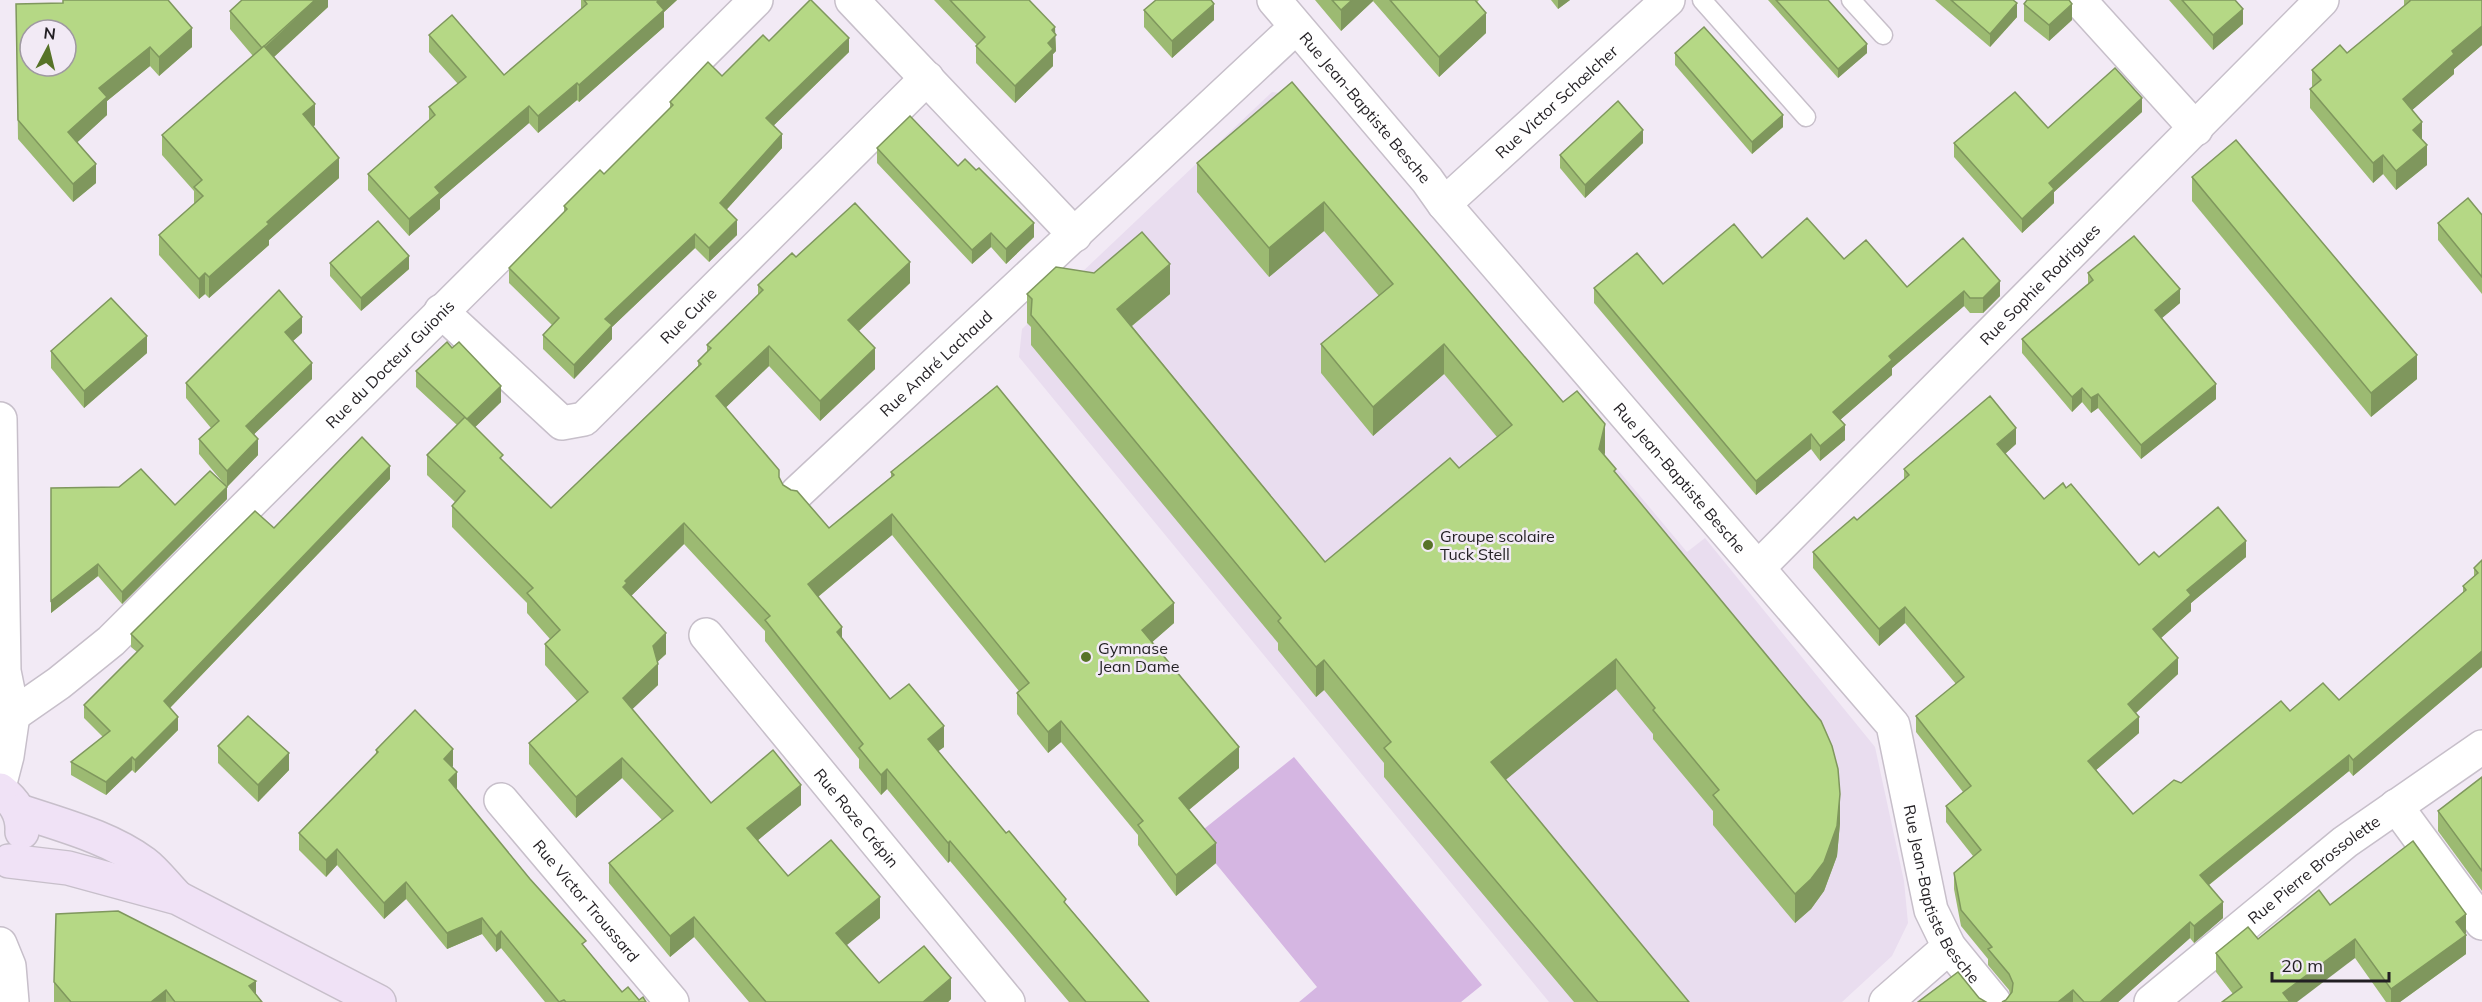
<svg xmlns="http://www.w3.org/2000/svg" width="2482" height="1002" viewBox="0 0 2482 1002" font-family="Mulish,sans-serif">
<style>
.built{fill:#e9ddef}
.green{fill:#d5b6e2}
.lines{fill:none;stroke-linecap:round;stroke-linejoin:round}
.service-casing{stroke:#c7bfca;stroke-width:21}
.minor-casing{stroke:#c7bfca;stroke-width:36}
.secondary-casing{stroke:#c7bfca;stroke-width:36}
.service{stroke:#fff;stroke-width:18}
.minor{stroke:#fff;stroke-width:33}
.secondary{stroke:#f0e2f6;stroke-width:33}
.wall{fill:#9cba72}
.shaded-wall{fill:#7f975d}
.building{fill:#b5d885;stroke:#7f975d;stroke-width:1.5;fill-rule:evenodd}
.poi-dot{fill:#577328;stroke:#f2eaf5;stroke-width:2}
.labels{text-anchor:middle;stroke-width:5;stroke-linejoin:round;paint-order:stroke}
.street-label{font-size:16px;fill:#221f23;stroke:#f2eaf5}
.poi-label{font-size:16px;fill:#221f23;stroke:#f2eaf5;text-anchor:start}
</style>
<rect width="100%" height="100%" fill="#f2eaf5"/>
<polygon class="built" points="1272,92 1304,96 1687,552 1705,538 1875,747 1904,881 1908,923 1892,956 1842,1002 1549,1002 1019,357 1022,329"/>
<polygon class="green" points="1294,757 1482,985 1461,1002 1299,1002 1317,987 1194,837"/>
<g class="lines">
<defs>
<g id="service">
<polyline points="1702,0 1806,117"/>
<polyline points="1851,0 1883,35"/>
</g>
<g id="minor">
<polyline points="852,0 1075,235"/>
<path id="s1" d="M 1274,0 L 1427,180 L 1444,204 L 1893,725 L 1931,910 L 1949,947 L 1994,1002"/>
<polyline points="2079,0 2196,129"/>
<path id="s2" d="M 1444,204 L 1668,0"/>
<path id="s3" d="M 441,311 L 562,423 L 584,419 L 927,78"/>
<polyline points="0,419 4,671 13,715 7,756 0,783"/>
<path id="s4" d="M 797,493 L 1296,27"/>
<path id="s5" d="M 1758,568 L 2322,0"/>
<path id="s6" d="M 706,635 L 1008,1002"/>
<path id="s7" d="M 13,715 L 59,683 L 111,641 L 756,0"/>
<path id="s8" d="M 501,800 L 672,1002"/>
<polyline points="2396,806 2482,923"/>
<polyline points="0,944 9,966 12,1002"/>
<polyline points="1886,1002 1949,947"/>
<path id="s9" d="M 2151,1002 L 2345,842 L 2482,747"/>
</g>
<g id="secondary">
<path d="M 0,790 C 14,801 23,813 22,832"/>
<path d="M 20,811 C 61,825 109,837 144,863 C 156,872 166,886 177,897"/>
<polyline points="9,861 68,868 178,898 379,1002"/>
</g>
</defs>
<use href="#service" class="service-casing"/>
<use href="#minor" class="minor-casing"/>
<use href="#secondary" class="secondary-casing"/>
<use href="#service" class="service"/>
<use href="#minor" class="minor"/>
<use href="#secondary" class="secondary"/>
</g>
<g class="wall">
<polygon points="328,0 328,7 274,57 315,125 313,127 339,178 269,240 269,245 209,298 205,294 199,299 159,255 159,235 194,204 194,191 162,155 162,135 253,56 230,29 230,11"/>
<polygon points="581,0 677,0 664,12 664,27 579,102 577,100 538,133 529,123 440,199 440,209 409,236 368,190 368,174 429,120 429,107 458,84 429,52 429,35 504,75 581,9"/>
<polygon points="934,0 1029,0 1055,34 1056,51 1053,54 1053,66 1015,103 976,63 976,46 977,45"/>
<polygon points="1315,0 1479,0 1477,2 1486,33 1439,77 1373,1 1341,31"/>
<polygon points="1551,0 1570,0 1558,9"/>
<polygon points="1768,0 1828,0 1867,53 1838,78"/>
<polygon points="1935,0 2013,0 2017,17 1990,47"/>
<polygon points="2169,0 2235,0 2243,24 2213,50"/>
<polygon points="2404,0 2482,0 2482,45 2454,69 2454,74 2412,110 2422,140 2427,165 2396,190 2383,174 2373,183 2310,108 2310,89 2312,87 2312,70 2347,53 2404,6"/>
<polygon points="63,3 192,47 159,76 150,66 107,101 107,115 77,142 96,183 73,202 18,139 16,4"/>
<polygon points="2024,4 2072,20 2049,41 2024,21"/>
<polygon points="1144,10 1214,20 1172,58 1144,27"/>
<polygon points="769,41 849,52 773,126 782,148 726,210 737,235 709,262 695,248 612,327 612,339 574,379 543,349 543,335 552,325 509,283 509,268 564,212 564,206 604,174 670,108 670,102 722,76"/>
<polygon points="1675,53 1783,127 1752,154 1675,65"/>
<polygon points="1292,82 1604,455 1840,823 1837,856 1824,891 1811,909 1795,923 1713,825 1713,811 1653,739 1653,734 1616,689 1505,780 1689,1002 1574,1002 1384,777 1384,763 1324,690 1316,697 1278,650 1278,643 1031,345 1031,327 1027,323 1027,294 1094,273 1170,294 1132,326 1325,562 1459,468 1497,437 1444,374 1373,436 1321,373 1321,344 1379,296 1324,231 1269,277 1197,192 1197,163"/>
<polygon points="2142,112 2054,192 2054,203 2022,233 1954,157 1954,143"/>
<polygon points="1643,143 1585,198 1560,168 1560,155"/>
<polygon points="877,148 958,166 1034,237 1006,264 991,247 972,264 877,163"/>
<polygon points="2192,177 2417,379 2371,417 2192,201"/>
<polygon points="2482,215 2482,294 2438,240 2438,223"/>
<polygon points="1963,238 2000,296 1983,313 1970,313 1964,306 1892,368 1892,375 1840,420 1845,440 1820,461 1811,449 1756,495 1594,303 1594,288 1663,284 1844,259 1907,287"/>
<polygon points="796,257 910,283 859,331 875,369 820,421 769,366 725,408 779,477 783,485 829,528 891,477 891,472 1174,623 1152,642 1239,768 1189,810 1216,863 1176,896 1138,845 1138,835 1061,742 1048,753 1017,714 1017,693 1019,691 892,535 818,597 842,639 890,699 944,747 938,751 1006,833 1149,1002 1069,1002 950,861 948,863 887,789 881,795 859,768 859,759 765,641 765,631 684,544 631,596 666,654 657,662 658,685 632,709 711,803 801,805 758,840 788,876 880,918 846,945 879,983 951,999 948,1002 749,1002 694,937 670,957 609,883 609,863 662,820 622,778 576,818 529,764 529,743 577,701 545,665 545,644 550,639 527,613 527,603 452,527 452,506 456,503 427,475 427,455 457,425 416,387 416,371 501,402 475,427 503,461 551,508 698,366 698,361 707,352 707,345 758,295 758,285"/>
<polygon points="330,263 409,269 361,311 330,276"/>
<polygon points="2088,273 2180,303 2162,318 2216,399 2141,459 2098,408 2091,413 2082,402 2072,412 2022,353 2022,339 2088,285"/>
<polygon points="302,333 293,341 312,379 254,434 258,455 227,487 227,499 122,604 98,576 51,613 51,488 175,505 225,485 199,454 199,439 211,428 186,398 186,383"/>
<polygon points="51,351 147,353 84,408 51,368"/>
<polygon points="2016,444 2005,454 2044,499 2066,488 2139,565 2159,557 2246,557 2191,603 2191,611 2161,638 2178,674 2136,713 2139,733 2096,770 2133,814 2290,711 2339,700 2463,593 2463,586 2474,576 2474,568 2482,560 2482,667 2353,776 2349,771 2209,885 2223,918 2194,943 2190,938 2118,1002 2002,1002 2006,1000 2010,994 2009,990 1988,965 1988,959 1961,926 1954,889 1954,873 1973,856 1946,822 1946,806 1963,792 1916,732 1916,716 1956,684 1905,623 1879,646 1813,568 1813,552 1857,520 1904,479 1904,469"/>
<polygon points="390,479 170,708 178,730 135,773 132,770 106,795 71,775 71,762 103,737 84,718 84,705 137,652 131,647 131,634 274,528"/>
<polygon points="218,746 289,770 258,802 218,763"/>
<polygon points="376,750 453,766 452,767 457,788 456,789 586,949 622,992 646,1002 545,1002 501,948 496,952 482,934 447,949 406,899 384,919 337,865 326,877 299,850 299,833 376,754"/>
<polygon points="2482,777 2482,891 2438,831 2438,811"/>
<polygon points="2330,905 2466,933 2465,934 2466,954 2400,1002 2386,1002 2355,958 2233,994 2216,972 2216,953 2258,939"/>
<polygon points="54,982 256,994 262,1002 54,1002"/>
</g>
<g class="shaded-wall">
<polygon points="315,0 328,0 328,7 263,67 263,49"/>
<polygon points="659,0 677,0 664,12 664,27 579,102 579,85"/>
<polygon points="1352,0 1373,0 1373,1 1341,31 1341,10"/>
<polygon points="1558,0 1570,0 1558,9"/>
<polygon points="2017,3 2017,17 1990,47 1990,34"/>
<polygon points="1214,4 1214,20 1172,58 1172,41"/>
<polygon points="2072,4 2072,20 2049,41 2049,25"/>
<polygon points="2243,9 2243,24 2213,50 2213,35"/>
<polygon points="1486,13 1486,33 1439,77 1439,57"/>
<polygon points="2482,26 2482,45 2454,69 2454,74 2403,118 2403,99 2452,51"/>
<polygon points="1055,27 1056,51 1053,54 1053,66 1015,103 1015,86 1048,43 1052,30"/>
<polygon points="192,28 192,47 159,76 159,57"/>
<polygon points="849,38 849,52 766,133 766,118"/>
<polygon points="1867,44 1867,53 1838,78 1838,69"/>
<polygon points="150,47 150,66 107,101 107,115 68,151 68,132 99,88"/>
<polygon points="577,83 577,100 538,133 538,116"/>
<polygon points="2142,98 2142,112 2054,192 2054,203 2022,233 2022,219 2049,183"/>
<polygon points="315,104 315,125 303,135 303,114"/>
<polygon points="529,106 529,123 440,199 440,209 409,236 409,219 435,187"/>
<polygon points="1783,115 1783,127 1752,154 1752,142"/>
<polygon points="2422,122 2422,141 2413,130"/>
<polygon points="1643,130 1643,143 1585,198 1585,185"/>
<polygon points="782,134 782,148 720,217 720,203"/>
<polygon points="2427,145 2427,165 2396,190 2396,171"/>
<polygon points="2383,155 2383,174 2373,183 2373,163"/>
<polygon points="339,158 339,178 269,240 269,245 209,298 209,277 267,222"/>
<polygon points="96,164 96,183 73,202 73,184"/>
<polygon points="1324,202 1324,231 1269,277 1269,248"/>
<polygon points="737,220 737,235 709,262 709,248"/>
<polygon points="1034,223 1034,237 1006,264 1006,249"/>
<polygon points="991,233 991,247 972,264 972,250"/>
<polygon points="695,234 695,248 612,327 612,339 574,379 574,365 605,319"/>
<polygon points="409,256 409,269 361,311 361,298"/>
<polygon points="910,262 910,283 848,341 848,320"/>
<polygon points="1170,264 1170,294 1117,338 1117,309"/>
<polygon points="205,273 205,294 199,299 199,279"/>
<polygon points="2000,281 2000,296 1983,313 1983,298"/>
<polygon points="2180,289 2180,303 2155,324 2155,310"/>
<polygon points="1964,291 1964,306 1892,368 1892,375 1833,426 1833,412 1889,356"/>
<polygon points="302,317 302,333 285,348 285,332"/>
<polygon points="147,336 147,353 84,408 84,391"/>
<polygon points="1444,344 1444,374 1373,436 1373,407"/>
<polygon points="769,346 769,366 716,417 716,396"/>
<polygon points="875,348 875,369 820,421 820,401"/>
<polygon points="2417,355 2417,379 2371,417 2371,393"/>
<polygon points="312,363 312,379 246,442 246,426"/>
<polygon points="2216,384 2216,399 2141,459 2141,445"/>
<polygon points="501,386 501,402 467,435 467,419"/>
<polygon points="2082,388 2082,402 2072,412 2072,397"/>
<polygon points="2098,394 2098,408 2091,413 2091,398"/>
<polygon points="1605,424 1605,453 1599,478 1599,449"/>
<polygon points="1845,425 1845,440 1820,461 1820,446"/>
<polygon points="2016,428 2016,444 1997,461 1997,444"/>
<polygon points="1811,434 1811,449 1756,495 1756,481"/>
<polygon points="258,439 258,455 227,487 227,499 122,604 122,592 227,487 227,471"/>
<polygon points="390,466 390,479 164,714 164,701"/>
<polygon points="892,514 892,535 808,605 808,584"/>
<polygon points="684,523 684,544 627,600 623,587 625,581"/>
<polygon points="2246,541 2246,557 2191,603 2191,611 2153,645 2153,629 2187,590"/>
<polygon points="98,564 98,576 51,613 51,601"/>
<polygon points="1174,603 1174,623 1142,651 1142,630"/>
<polygon points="1905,607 1905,623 1879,646 1879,629"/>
<polygon points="842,627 842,648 837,632"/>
<polygon points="666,633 666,654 653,666 653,646"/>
<polygon points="2482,651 2482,667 2353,776 2353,760"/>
<polygon points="2178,658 2178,674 2128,720 2128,704"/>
<polygon points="1616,659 1616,689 1491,792 1491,762"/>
<polygon points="1324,660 1324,690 1316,697 1316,667"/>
<polygon points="658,664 658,685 623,718 623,698"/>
<polygon points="178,717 178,730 135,773 135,760"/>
<polygon points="2139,717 2139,733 2088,777 2088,761"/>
<polygon points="1061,721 1061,742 1048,753 1048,732"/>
<polygon points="944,726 944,747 928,759 928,739"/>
<polygon points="1239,747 1239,768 1179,818 1179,798"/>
<polygon points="453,749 453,766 444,775 444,759"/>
<polygon points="289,753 289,770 258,802 258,785"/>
<polygon points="2349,755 2349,771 2200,892 2200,875"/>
<polygon points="132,757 132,770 106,795 106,782"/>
<polygon points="622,758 622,778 576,818 576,797"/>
<polygon points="887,769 887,789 881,795 881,775"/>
<polygon points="457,772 457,788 449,797 449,780"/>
<polygon points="801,785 801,805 747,849 747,828"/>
<polygon points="1840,794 1840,823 1837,856 1824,891 1811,909 1795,923 1795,894"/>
<polygon points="950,841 950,861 948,863 948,843"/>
<polygon points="1216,843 1216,863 1176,896 1176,875"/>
<polygon points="337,849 337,865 326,877 326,860"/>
<polygon points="406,882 406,899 384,919 384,903"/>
<polygon points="880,897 880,918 836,954 836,933"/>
<polygon points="2223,902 2223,918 2194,943 2194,926"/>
<polygon points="2466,914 2466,933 2456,941 2456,922"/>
<polygon points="694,917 694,937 670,957 670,936"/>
<polygon points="482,918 482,934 447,949 447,933"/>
<polygon points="2190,922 2190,938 2118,1002 2100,1002"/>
<polygon points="501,931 501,948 496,952 496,936"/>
<polygon points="2466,935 2466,954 2400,1002 2391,1002 2391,989"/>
<polygon points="2355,939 2355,958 2297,1002 2283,1002 2283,993"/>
<polygon points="951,978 951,999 948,1002 923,1002"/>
<polygon points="256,981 256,1002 249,986"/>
<polygon points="166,990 166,1002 151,1002"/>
<polygon points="2073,990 2073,1002 2058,1002"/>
</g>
<g class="building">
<path d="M 63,0 L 168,0 L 192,28 L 159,57 L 150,47 L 99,88 L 107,97 L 68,132 L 96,164 L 73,184 L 18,120 L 16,4 L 63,3 ZM 30,30 L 66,30 L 66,66 L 30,66 Z"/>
<polygon points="242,0 315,0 262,48 230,11"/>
<polygon points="584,0 659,0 657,2 664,10 579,85 577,83 538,116 529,106 435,187 440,193 409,219 368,174 435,115 429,107 466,77 429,35 452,15 504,75 587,4"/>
<polygon points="810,0 811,0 849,38 766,118 782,134 720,203 737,220 709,248 695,234 605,319 612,325 574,365 543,335 559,318 509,268 567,209 564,206 600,170 604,174 673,105 670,102 708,62 722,76 763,35 769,41"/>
<polygon points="950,0 1029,0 1055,27 1052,30 1056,35 1048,43 1053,49 1015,86 976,46 985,37"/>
<polygon points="1156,0 1211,0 1214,4 1172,41 1144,10"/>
<polygon points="1332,0 1352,0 1341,10"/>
<polygon points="1390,0 1475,0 1486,13 1439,57"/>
<polygon points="1776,0 1828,0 1867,44 1838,69"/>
<polygon points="1951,0 2013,0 2017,3 1990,34"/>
<polygon points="2027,0 2069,0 2072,4 2049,25 2024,4"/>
<polygon points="2182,0 2235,0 2243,9 2213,35"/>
<polygon points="2410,0 2482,0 2482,26 2452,51 2454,54 2403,99 2422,122 2413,130 2427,145 2396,171 2383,155 2373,163 2310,89 2321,80 2312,70 2340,45 2347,53 2410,1"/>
<polygon points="1704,27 1783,115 1752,142 1675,53"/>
<polygon points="264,46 315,104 303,114 339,158 267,222 269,224 209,277 205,273 199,279 159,235 203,196 194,187 202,180 162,135"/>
<polygon points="2115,68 2142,98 2049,183 2054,189 2022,219 1954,143 2015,92 2048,128"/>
<polygon points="1292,82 1563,402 1577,391 1605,424 1599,449 1616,469 1614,471 1821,721 1832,746 1838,769 1840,794 1837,826 1824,862 1811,879 1795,894 1713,795 1719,790 1653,710 1655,708 1616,659 1491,762 1689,1002 1598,1002 1384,748 1391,742 1324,660 1316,667 1278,621 1281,618 1031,315 1032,299 1027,294 1056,267 1094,273 1142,232 1170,264 1117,309 1325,562 1450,458 1459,468 1512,425 1444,344 1373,407 1321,344 1393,284 1324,202 1269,248 1197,163"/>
<polygon points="1618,101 1643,130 1585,185 1560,155"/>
<polygon points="910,116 958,166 965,159 976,170 979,168 1034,223 1006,249 991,233 972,250 877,148"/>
<polygon points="2236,140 2417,355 2371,393 2192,177"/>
<polygon points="2468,198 2482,215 2482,277 2438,223"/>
<polygon points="855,203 910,262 848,320 875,348 820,401 769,346 716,396 779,470 779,477 783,485 791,490 797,491 829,528 894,475 891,472 997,386 1174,603 1142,630 1239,747 1179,798 1216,843 1176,875 1138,825 1143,821 1061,721 1048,732 1017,693 1029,683 892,514 808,584 842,627 837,632 890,699 909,684 944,726 928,739 1006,833 1009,831 1066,899 1064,902 1149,1002 1086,1002 950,841 948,843 887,769 881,775 859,748 863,744 765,620 770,616 684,523 625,581 627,583 623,587 666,633 653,646 658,664 623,698 711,803 773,750 801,785 747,828 788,876 831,840 880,897 836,933 879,983 924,946 951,978 923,1002 766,1002 694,917 670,936 609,863 673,811 622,758 576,797 529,743 588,692 545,644 560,630 527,593 533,588 452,506 465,491 427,455 465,417 503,455 500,458 551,508 701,364 698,361 711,348 707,345 763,290 758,285 792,253 796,257"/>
<polygon points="1807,218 1844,259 1866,240 1907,287 1963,238 2000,281 1983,298 1970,298 1964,291 1889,356 1892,360 1833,412 1845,425 1820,446 1811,434 1756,481 1594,288 1637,253 1663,284 1734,224 1762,258"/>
<polygon points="378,221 409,256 361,298 330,263"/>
<polygon points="2134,236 2180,289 2155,310 2216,384 2141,445 2098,394 2091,398 2082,388 2072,397 2022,339 2093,280 2088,273"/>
<polygon points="279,290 302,317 285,332 312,363 246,426 258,439 227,471 199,439 219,421 186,383"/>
<polygon points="111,298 147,336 84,391 51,351"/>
<polygon points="447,342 452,348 459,342 501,386 467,419 416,371"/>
<polygon points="1990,396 2016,428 1997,444 2044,499 2063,483 2066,488 2071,484 2139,565 2154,552 2159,557 2218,507 2246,541 2187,590 2191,595 2153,629 2178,658 2128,704 2139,717 2088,761 2133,814 2174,780 2181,783 2281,701 2290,711 2323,683 2339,700 2466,590 2463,586 2478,573 2474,568 2482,560 2482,651 2353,760 2349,755 2200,875 2223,902 2194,926 2190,922 2100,1002 2084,1002 2073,990 2058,1002 2002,1002 2006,1000 2012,992 2013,983 2009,974 1988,949 1992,947 1961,910 1954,873 1981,850 1946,806 1971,786 1916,716 1964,677 1905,607 1879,629 1813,552 1854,517 1857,520 1909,475 1904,469"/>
<polygon points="362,437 390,466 164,701 178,717 135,760 132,757 106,782 71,762 110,731 84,705 143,646 131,634 255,511 274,528"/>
<polygon points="141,469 175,505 210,471 227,487 122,592 98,564 51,601 51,488 119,487"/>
<polygon points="415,710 453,749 444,759 457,772 449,780 530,879 586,941 582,944 622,992 628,987 639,1000 643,997 646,1002 566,1002 564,1000 559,1002 501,931 496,936 482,918 447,933 406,882 384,903 337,849 326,860 299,833 378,752 376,750"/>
<polygon points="248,716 289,753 258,785 218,746"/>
<polygon points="2482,777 2482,871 2438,811"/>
<polygon points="2413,841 2466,914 2456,922 2466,935 2391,989 2355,939 2283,993 2290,1002 2222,1002 2242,987 2216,953 2248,927 2258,939 2319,890 2330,905"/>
<polygon points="118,911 256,981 249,986 262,1002 175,1002 166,990 151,1002 71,1002 54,982 56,914"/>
<polygon points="1958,972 1979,998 1986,1002 1918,1002"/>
</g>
<g class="poi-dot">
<circle cx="1428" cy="545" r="6"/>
<circle cx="1086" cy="657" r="6"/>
</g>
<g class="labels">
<g class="street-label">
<text dy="6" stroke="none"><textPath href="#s2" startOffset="152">Rue Victor Schœlcher</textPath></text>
<text dy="6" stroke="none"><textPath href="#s1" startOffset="141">Rue Jean-Baptiste Besche</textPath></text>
<text dy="6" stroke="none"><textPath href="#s5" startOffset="400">Rue Sophie Rodrigues</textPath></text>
<text dy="6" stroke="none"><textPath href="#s3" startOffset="334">Rue Curie</textPath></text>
<text dy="6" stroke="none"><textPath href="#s7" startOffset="516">Rue du Docteur Guionis</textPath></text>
<text dy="6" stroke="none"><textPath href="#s4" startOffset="190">Rue André Lachaud</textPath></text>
<text dy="6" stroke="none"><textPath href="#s1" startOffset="627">Rue Jean-Baptiste Besche</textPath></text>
<text dy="6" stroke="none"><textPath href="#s6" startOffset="237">Rue Roze Crépin</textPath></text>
<text dy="6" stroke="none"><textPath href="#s9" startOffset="210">Rue Pierre Brossolette</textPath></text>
<text dy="6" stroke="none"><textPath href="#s1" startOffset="1131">Rue Jean-Baptiste Besche</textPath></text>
<text dy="6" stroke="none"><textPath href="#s8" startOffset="132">Rue Victor Troussard</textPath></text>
</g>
<g class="poi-label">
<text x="1440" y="542">Groupe scolaire<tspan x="1440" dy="18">Tuck Stell</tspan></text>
<text x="1098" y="654">Gymnase<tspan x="1098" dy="18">Jean Dame</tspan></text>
</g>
</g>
<g transform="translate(48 48) rotate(7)"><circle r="28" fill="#f2eaf5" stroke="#9f99a1" stroke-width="1.5"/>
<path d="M0-4.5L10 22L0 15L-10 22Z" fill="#577328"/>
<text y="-9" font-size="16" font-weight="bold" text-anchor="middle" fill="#221f23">N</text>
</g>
<path d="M2272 972v9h117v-9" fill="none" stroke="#221f23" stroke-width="3"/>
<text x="2281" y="972" font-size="18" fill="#221f23" stroke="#f2eaf5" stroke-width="4.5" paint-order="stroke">20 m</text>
</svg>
